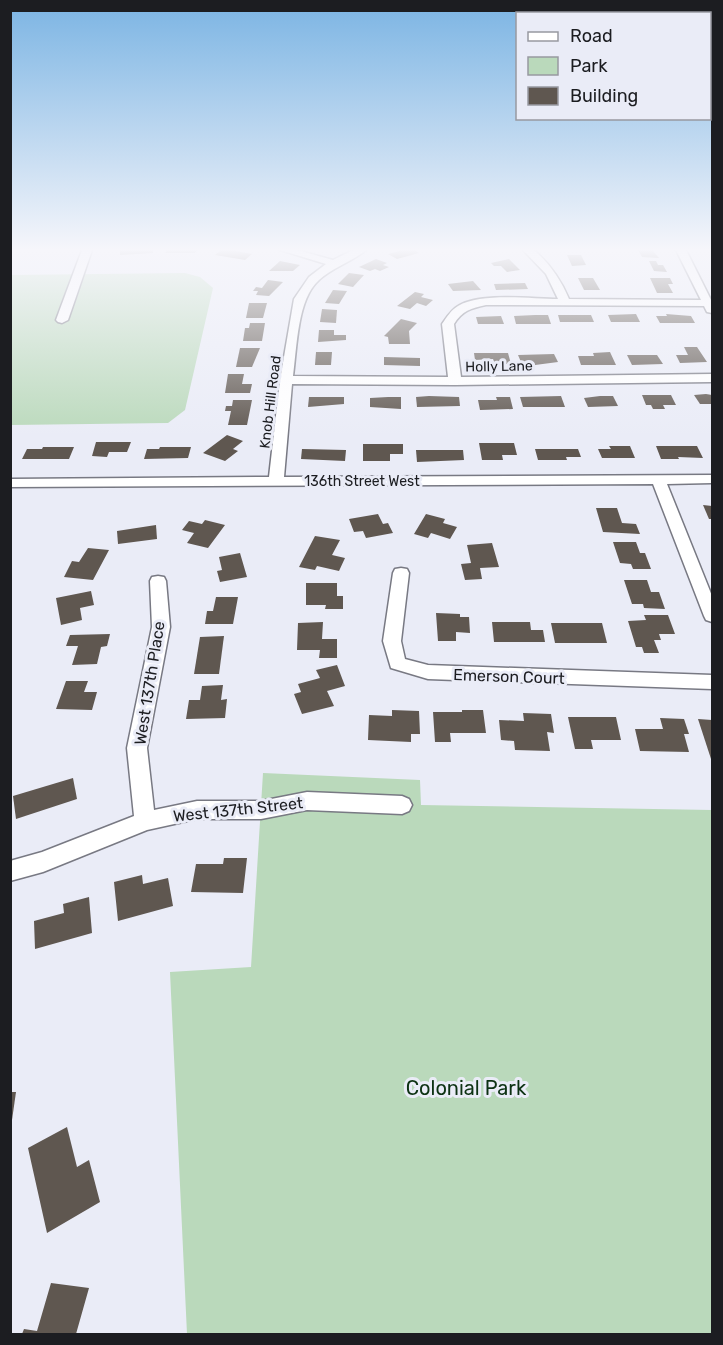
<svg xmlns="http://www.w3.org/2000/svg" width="723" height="1345" viewBox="0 0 723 1345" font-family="Rubik,sans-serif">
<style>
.green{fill:#bad9bb}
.building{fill:#5f5750}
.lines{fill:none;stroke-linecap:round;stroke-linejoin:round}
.minor-casing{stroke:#787983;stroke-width:3}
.minor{fill:#fff;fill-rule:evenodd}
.labels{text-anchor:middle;stroke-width:6;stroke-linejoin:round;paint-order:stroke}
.far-street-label{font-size:14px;fill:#1c1d21;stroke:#eaecf7}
.street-label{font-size:16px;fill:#1c1d21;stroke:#eaecf7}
.near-park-label{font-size:20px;fill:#0d3213;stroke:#eaecf7}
</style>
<rect width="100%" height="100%" fill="#eaecf7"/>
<g class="green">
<polygon points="185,273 200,277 213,288 185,410 168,423 11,425 10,275"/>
<polygon points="263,773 420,780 421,805 712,810 712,1334 187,1334 170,972 251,967"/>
</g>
<g class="building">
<polygon points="120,250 153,250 153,253 120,255"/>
<polygon points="167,250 197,250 195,253 165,253"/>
<polygon points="221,250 231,250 252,254 245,260 215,255"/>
<polygon points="403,250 414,250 419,253 397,259 388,254"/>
<polygon points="638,250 652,250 659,258 642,257"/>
<polygon points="567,255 581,255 586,265 572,266"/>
<polygon points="376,259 387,263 383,265 389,267 380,271 375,269 370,271 359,267"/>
<polygon points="509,259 520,270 507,272 501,266 494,266 491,263"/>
<polygon points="280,261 300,265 293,271 269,271"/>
<polygon points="649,261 656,261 658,265 663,265 667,272 654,271"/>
<polygon points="349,273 364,275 353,287 338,284"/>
<polygon points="578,278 593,278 600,290 584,290"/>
<polygon points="650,278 670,278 673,284 668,284 673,293 657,293"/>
<polygon points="268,280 283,282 269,296 256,295 258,291 253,291 256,287 262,288"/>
<polygon points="473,281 481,290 453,291 448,284"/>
<polygon points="525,283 528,289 496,290 494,284"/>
<polygon points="333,290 347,291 339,304 325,303"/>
<polygon points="415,292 424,294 421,297 433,300 426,306 417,303 410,309 397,306"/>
<polygon points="249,303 267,303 263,318 246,318"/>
<polygon points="322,309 337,310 336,323 320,322"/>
<polygon points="636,314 640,322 611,322 608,315"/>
<polygon points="666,314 691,316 695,323 660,323 656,316 667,316"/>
<polygon points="535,315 548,315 551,324 516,324 514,316"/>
<polygon points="558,315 591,315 594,322 560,322"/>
<polygon points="501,316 504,324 478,324 476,317"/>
<polygon points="401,319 417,323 409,331 410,344 389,344 388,337 384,336"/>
<polygon points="250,323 265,323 262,341 243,341 245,328 249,328"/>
<polygon points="319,330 334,330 334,335 346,335 346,340 318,342"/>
<polygon points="684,347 697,347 707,362 680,363 676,355 688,355"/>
<polygon points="240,348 260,348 252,367 236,367"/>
<polygon points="316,352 332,352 331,365 315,365"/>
<polygon points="610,352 616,365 581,365 578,356 594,356 593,353"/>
<polygon points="474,353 508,353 511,364 495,364 493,359 475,360"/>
<polygon points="554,354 558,362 535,365 534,362 521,362 518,355"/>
<polygon points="627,355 657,355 663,364 632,365"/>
<polygon points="384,357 420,358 420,366 384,365"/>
<polygon points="228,374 244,374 242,384 252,384 250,393 225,393"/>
<polygon points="706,394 712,395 712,404 700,404 694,395"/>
<polygon points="642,395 671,395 676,405 663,405 665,409 653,409 651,405 646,405"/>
<polygon points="429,396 459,397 460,406 417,407 416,397"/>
<polygon points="561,396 565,407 523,407 520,397"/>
<polygon points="600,396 613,396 618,406 588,407 584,398"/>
<polygon points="309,397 344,397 344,404 308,407"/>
<polygon points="388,397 401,397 401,409 370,407 370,398"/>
<polygon points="496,397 510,397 513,409 480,410 478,400 497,400"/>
<polygon points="233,400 252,400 247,425 228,425 231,411 225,411 226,406 232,406"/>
<polygon points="227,435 243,441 233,449 238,451 225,461 203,453"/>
<polygon points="96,442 131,442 127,452 109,452 107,457 92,456"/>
<polygon points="479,443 514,443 517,455 502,455 503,460 482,460"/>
<polygon points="363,444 403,444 403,454 390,454 390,461 363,461"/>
<polygon points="609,446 630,446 635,458 602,458 598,449 611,449"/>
<polygon points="656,446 697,446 703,458 678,457 679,459 661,459"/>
<polygon points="43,447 74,447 69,459 22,459 27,449 42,449"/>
<polygon points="160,447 191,447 188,458 144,459 147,449 159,449"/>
<polygon points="302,449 346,450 345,461 301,459"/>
<polygon points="535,449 578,449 581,457 566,457 567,460 538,460"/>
<polygon points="416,450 463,450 464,460 417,462"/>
<polygon points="703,505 712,506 712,519 709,519"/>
<polygon points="596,508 617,508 622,523 636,524 640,534 603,532"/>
<polygon points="378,514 383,524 388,523 393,533 366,538 363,531 354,532 349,519"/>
<polygon points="426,514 445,519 443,523 457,527 450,539 431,533 428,538 414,534"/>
<polygon points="205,520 225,525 208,548 187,543 194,533 182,530 189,521 202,524"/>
<polygon points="156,525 157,539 118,544 117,531"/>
<polygon points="315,536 340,540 332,555 345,558 339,571 317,566 315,570 299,567"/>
<polygon points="613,542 636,542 640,553 645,553 651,569 633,569 631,564 620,563"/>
<polygon points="492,543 499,567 480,568 482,579 465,580 461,564 471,563 467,545"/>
<polygon points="88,548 109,550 93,580 64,577 72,561 79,562"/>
<polygon points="240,553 247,577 220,582 217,571 222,570 219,557"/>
<polygon points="624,580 647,580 651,592 659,592 665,609 644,608 643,604 632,604"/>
<polygon points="306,583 337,583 337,596 343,596 343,609 325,609 326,605 306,605"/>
<polygon points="91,591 94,605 80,608 82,620 61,625 56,598"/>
<polygon points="216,597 238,597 233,624 205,624 207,611 213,611"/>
<polygon points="436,613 460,614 460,617 469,617 470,633 456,632 456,641 438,641"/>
<polygon points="644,615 668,615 675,634 659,634 661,640 654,640 659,653 644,653 642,647 636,647 628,621 646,620"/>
<polygon points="323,622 322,639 337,639 337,658 319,658 320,650 297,650 298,623"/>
<polygon points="492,622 530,622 531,630 543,630 545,642 494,642"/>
<polygon points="551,623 602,623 607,643 555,643"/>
<polygon points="110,634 107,646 101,647 97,664 72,665 78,646 66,646 70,635"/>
<polygon points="224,636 219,674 194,674 200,637"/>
<polygon points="337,665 345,686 327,691 334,706 302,714 294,694 301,692 298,684 320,678 316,670"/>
<polygon points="66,681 88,681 84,692 97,692 92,710 56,709"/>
<polygon points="223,685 221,700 227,699 225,718 186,719 189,700 200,700 202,686"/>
<polygon points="392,710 419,711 420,734 411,734 411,742 368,740 369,715 392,716"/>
<polygon points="462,710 483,710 486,733 450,733 451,742 435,742 433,712 462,712"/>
<polygon points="523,713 551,714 554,733 547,732 550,751 515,750 514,741 501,740 499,720 524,721"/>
<polygon points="568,717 616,717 621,740 591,740 593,749 575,749"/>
<polygon points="660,718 684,719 689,734 684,734 689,752 640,751 635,729 663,729"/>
<polygon points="698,719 712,720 712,762"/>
<polygon points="73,778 77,799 16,819 13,796"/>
<polygon points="224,858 247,858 243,893 191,892 196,864 223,864"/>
<polygon points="142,875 143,884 168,878 173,906 118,921 114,882"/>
<polygon points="89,897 92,933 35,949 34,921 64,913 63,904"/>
<polygon points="10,1092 16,1092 12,1120 10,1120"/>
<polygon points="67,1127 77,1167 89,1160 100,1202 47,1233 28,1148"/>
<polygon points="51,1283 89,1288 76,1334 22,1334 24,1329 37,1331"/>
</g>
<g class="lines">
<defs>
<g id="minor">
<polygon points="82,250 92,250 68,320 62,323 58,322 56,320"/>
<path d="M 280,250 L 297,250 L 333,260 L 353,250 L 366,250 C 352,262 333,267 319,280 C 297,299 297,348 293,376 L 448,377 L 442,324 C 447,317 451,310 458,306 C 481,292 532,299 558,299 L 546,274 L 523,250 L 534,250 C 550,264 561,280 569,299 L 701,300 L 676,250 L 686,250 L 712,302 L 712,313 L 707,312 L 704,306 L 486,305 C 471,308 462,311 454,324 L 461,377 L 712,374 L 712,382 L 455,385 L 292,384 L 284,477 L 712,475 L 712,483 L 667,484 L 712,596 L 712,622 L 706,620 L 704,616 L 653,484 L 10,487 L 10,479 L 269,477 L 280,380 L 294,299 L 309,277 L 326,264 Z"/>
<polygon points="401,568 407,569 409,573 401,641 405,659 428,665 712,675 712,689 428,679 391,668 383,641 393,573 395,569"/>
<polygon points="158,576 164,577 166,581 170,627 147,748 154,810 197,801 261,801 307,792 402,796 409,799 412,805 409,811 402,814 307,810 261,819 197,819 147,830 43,872 10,881 10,861 42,852 134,816 127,748 152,627 150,581 152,577"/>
</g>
</defs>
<use href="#minor" class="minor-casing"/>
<use href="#minor" class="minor"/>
</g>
<linearGradient id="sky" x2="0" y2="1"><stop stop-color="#7bb4e3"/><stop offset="0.57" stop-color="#f6f6fb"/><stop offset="1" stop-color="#f6f6fb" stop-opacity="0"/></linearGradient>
<rect width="723" height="438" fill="url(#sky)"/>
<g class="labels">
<g class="far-street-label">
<text transform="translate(499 366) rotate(-1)" y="5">Holly Lane</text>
<text transform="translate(270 402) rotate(-83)" y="5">Knob Hill Road</text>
<text x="362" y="486">136th Street West</text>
</g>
<g class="street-label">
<text transform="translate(509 676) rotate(2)" y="6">Emerson Court</text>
<text transform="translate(149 683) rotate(-81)" y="6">West 137th Place</text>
<text transform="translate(238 809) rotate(-6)" y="6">West 137th Street</text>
</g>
<g class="near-park-label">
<text x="466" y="1095">Colonial Park</text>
</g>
</g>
<rect width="723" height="1345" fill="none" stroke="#1c1d21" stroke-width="24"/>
<rect x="516" y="12" width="195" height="108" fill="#eaecf7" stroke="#9899a1" stroke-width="1.5"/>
<rect x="528" y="32" width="30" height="9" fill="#ffffff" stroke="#9899a1" stroke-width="1.5"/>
<text x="570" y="42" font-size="18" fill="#1c1d21">Road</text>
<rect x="528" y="57" width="30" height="18" fill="#bad9bb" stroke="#9899a1" stroke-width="1.5"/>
<text x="570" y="72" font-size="18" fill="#1c1d21">Park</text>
<rect x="528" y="87" width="30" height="18" fill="#5f5750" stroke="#9899a1" stroke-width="1.5"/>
<text x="570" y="102" font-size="18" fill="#1c1d21">Building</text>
</svg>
